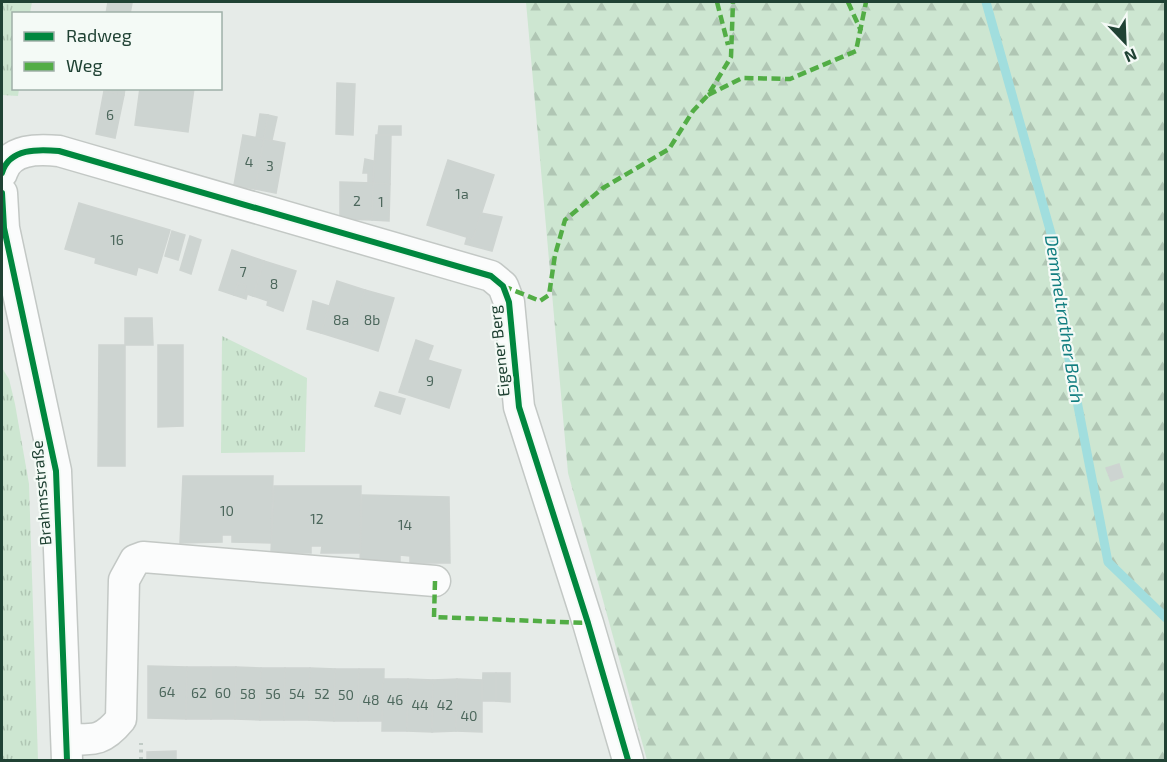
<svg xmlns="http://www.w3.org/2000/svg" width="1167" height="762" viewBox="0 0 1167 762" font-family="'Exo 2',sans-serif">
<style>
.grass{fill:url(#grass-tufts)}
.forest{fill:url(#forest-firs)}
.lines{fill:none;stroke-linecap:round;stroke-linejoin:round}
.stream{stroke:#a1dede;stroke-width:9}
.building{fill:#cdd4d1;stroke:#ced4d1;stroke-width:1.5}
.minor-casing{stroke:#c3c8c5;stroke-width:33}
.path{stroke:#c1cbc6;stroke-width:4;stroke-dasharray:3 4.5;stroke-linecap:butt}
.minor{stroke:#fbfcfc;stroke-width:30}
.quiet{stroke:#52ad45;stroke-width:4.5;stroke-dasharray:9 4.5;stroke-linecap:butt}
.cycleway-casing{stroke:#f4faf6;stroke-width:10}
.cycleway{stroke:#00873e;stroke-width:6}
.labels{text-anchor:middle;stroke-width:4.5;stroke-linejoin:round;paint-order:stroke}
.number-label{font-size:14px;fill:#4c675c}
.street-label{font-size:16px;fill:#204234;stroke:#f4faf6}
.water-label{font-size:18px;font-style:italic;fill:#127e80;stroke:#f4faf6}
</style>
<defs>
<pattern id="grass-tufts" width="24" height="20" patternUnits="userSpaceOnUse" patternTransform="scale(1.5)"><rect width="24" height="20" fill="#cde6d1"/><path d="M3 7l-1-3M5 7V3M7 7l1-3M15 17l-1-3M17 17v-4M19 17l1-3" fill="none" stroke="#b0c6b4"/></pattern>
<pattern id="forest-firs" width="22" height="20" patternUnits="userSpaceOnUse" patternTransform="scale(1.5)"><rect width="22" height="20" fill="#cde6d1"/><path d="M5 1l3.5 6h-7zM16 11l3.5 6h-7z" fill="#b0c6b4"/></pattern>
</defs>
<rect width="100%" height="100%" fill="#e6ebe8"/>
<g class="grass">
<polygon points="2,2 32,2 30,13 14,14 14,88 19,89 18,96 2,95"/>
<polygon points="222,336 307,378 305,452 221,453"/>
<polygon points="2,368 9,379 15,404 29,484 38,760 2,760"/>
</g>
<polygon class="forest" points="526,2 1165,2 1165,760 647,760 568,473"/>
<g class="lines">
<polyline class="stream" points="986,2 1052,237 1062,323 1108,562 1166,618"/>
</g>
<g class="building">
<polygon points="108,2 132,3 130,14 106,14"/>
<polygon points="337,83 355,84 353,135 336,134"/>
<polygon points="107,88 125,88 124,95 106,91"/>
<polygon points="140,88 194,88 188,132 135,125"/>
<polygon points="104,91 124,95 115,138 96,134"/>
<polygon points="260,114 268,115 264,139 256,138"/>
<polygon points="268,115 277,117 272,140 264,139"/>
<polygon points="379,126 401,126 401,135 378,135"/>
<polygon points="243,135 264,139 255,189 234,185"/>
<polygon points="376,135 391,135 390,184 373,183"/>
<polygon points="264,139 285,143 276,193 255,189"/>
<polygon points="365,159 374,161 373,183 368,183 368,173 363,173"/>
<polygon points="448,160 494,175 473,239 427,225"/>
<polygon points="340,182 373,183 372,220 340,219"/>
<polygon points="373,183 390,184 389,221 372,220"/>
<polygon points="79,203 170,230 157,273 138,267 136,275 95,263 96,258 65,249"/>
<polygon points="481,213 502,217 492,251 465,244 467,237 473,239"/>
<polygon points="172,231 185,235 178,260 165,256"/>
<polygon points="190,236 201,240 191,274 180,270"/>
<polygon points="232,250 264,261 253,296 244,293 246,285 238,283 234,295 219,290"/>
<polygon points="264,261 296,271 283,311 267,305 268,301 253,296"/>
<polygon points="337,281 365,290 350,342 321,333"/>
<polygon points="238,283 246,285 244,293 247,295 246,299 234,295"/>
<polygon points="365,290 394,298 378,351 350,342"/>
<polygon points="313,301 329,306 321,333 307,329"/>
<polygon points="125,318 152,318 153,345 125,345"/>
<polygon points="416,340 433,346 428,360 461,370 449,408 399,392"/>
<polygon points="99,345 125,345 125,466 98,466"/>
<polygon points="158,345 183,345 183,426 158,427"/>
<polygon points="380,392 405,399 400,414 375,406"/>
<polygon points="1119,464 1123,477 1111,481 1106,468"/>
<polygon points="183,476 273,476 271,543 232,542 232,535 222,535 222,542 180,543"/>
<polygon points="274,486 361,486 360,553 321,553 322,546 311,546 311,553 271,552"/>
<polygon points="362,495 449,497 450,563 410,563 410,556 400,555 400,563 360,563"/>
<polygon points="148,666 187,667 186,719 148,718"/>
<polygon points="187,667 211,667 211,719 186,719"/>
<polygon points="211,667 236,667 235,719 211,719"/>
<polygon points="236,667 261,668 260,720 235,719"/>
<polygon points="261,668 285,668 284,720 260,720"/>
<polygon points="285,668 310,668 309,720 284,720"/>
<polygon points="310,668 335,669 334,721 309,720"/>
<polygon points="335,669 359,669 358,721 334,721"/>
<polygon points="359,669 384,669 383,721 358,721"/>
<polygon points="483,673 496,673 496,701 482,701"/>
<polygon points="496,673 510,673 510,702 496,701"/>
<polygon points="383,679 408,679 407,731 382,731"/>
<polygon points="408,679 433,680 432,732 407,731"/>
<polygon points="457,679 456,731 432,732 433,680"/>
<polygon points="457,679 482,680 482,732 456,731"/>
<polygon points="176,751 176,760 147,760 147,752"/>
</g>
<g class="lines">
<defs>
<g id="minor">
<path d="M 2,173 C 9,148 39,149 59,151 L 491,276 L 503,286 L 509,302 L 519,407 L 588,623 L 628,760"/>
<polyline points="2,193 4,228 56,471 67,760"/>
<path d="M 67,739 C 95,740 103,741 121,719 L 124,580 L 135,560 L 143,557 L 435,581"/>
</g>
</defs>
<use href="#minor" class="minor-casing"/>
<polyline class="path" points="141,760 141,743"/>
<use href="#minor" class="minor"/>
<g class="quiet">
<polyline points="717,2 728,45"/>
<polyline points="848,2 861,31"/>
<polyline points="708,95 742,78 790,79 856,51 866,2"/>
<polyline points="503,286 540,301 549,295 555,255 565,220 603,188 669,149 693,111 708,95 731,57 733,2"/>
<polyline points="435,581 434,617 588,623"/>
</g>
<defs>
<g id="cycleway">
<path d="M 2,173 C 9,148 39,149 59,151 L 491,276 L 503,286 L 509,302 L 519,407 L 588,623 L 628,760"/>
<polyline points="2,193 4,228 56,471 67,760"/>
</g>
</defs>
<use href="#cycleway" class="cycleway-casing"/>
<use href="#cycleway" class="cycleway"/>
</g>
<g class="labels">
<g class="number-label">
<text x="110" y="120">6</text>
<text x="249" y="167">4</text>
<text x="270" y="171">3</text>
<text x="462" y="199">1a</text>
<text x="357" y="206">2</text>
<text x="381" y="207">1</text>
<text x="117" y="245">16</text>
<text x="243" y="277">7</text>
<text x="274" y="289">8</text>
<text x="341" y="325">8a</text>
<text x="372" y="325">8b</text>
<text x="430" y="386">9</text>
<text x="227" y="516">10</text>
<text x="317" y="524">12</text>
<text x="405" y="530">14</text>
<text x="167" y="697">64</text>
<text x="199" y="698">62</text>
<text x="223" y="698">60</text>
<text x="248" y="699">58</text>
<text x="273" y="699">56</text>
<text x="297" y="699">54</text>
<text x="322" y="699">52</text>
<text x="346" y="700">50</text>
<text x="371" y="705">48</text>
<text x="395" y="705">46</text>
<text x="420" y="710">44</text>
<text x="445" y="710">42</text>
<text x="469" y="721">40</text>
</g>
<g class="street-label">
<text transform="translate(499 351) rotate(-96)" y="6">Eigener Berg</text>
<text transform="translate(41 493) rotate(-95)" y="6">Brahmsstraße</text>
</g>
<g class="water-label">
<text transform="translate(1064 319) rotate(81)" y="6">Demmeltrather Bach</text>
</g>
</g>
<rect width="1167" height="762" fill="none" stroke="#204234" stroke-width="6"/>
<rect x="12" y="12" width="210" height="78" fill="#f4faf6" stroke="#9fb0a8" stroke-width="1.5"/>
<rect x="24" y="32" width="30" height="9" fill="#00873e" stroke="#9fb0a8" stroke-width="1.5"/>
<text x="66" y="42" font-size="18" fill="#204234">Radweg</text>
<rect x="24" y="62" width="30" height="9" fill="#52ad45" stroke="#9fb0a8" stroke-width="1.5"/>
<text x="66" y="72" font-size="18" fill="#204234">Weg</text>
<g transform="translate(1125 42) rotate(157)" stroke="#f4faf6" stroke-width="4.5" paint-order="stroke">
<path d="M0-4.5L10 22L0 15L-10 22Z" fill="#204234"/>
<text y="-9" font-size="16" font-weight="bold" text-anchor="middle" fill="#204234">N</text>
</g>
</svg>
